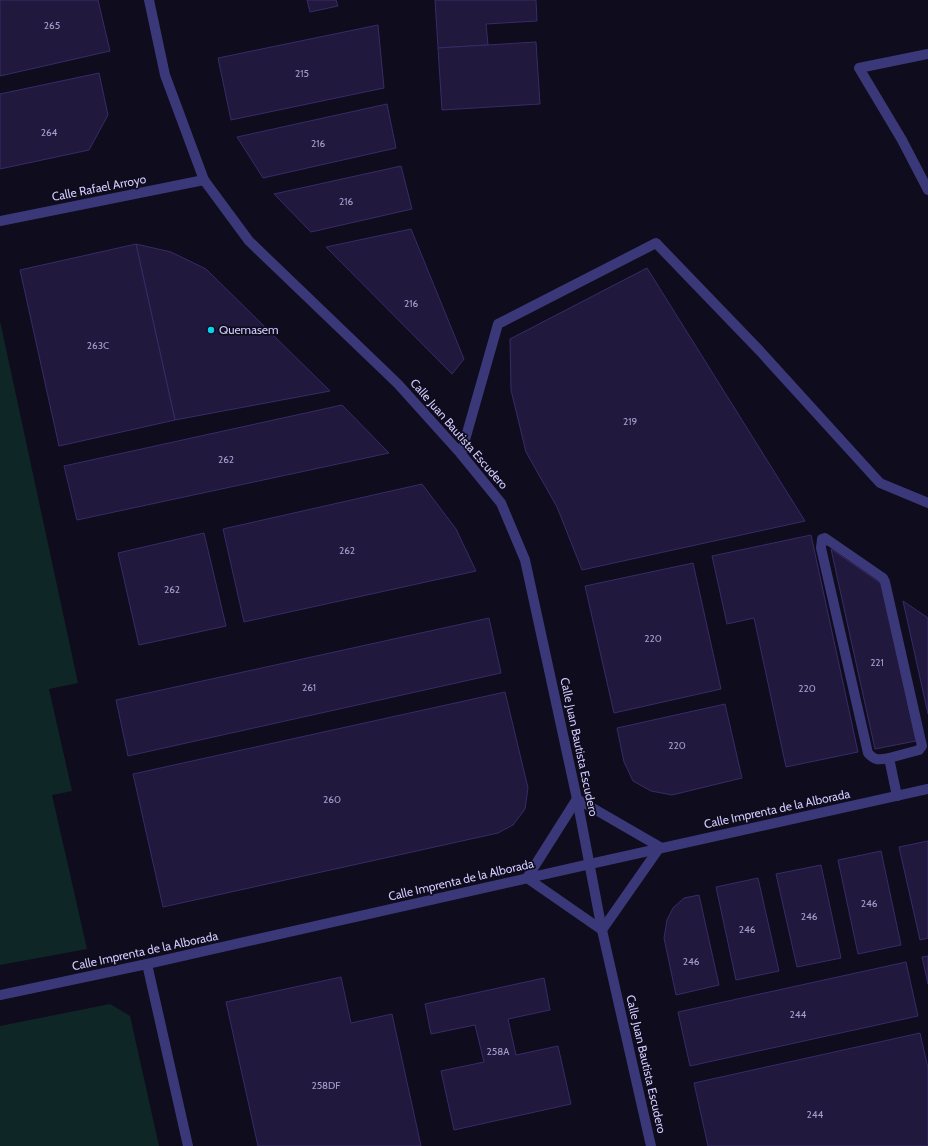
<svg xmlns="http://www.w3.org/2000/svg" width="928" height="1146" viewBox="0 0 928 1146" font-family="Cabin,sans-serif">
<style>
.green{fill:#0f2626}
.building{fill:#20193d;stroke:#382b68}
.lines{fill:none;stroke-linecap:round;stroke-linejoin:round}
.service{stroke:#3b387a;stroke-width:10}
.minor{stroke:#3b387a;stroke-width:10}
.tertiary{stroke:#3b387a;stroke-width:10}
.poi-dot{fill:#07d3ec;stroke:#0f0c1d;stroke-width:1.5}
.labels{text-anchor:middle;stroke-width:3.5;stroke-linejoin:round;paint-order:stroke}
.number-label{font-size:10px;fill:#a49dcd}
.street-label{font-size:12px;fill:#d0c9fd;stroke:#0f0c1d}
.poi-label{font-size:12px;fill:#d0c9fd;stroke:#0f0c1d;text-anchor:start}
</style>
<rect width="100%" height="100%" fill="#0f0c1d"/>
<g class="green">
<polygon points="0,321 78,683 49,689 72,791 52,795 87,949 0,965"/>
<polygon points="110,1004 130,1016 159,1146 0,1146 0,1026"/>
</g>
<g class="building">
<polygon points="0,0 98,0 110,51 0,76"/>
<polygon points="307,0 336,0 338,6 310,12"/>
<polygon points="435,0 536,0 537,21 486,24 488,45 438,48"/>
<polygon points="378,25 384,88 231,120 218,58"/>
<polygon points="536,42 540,104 442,110 438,48"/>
<polygon points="99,73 108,115 89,150 0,169 0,94"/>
<polygon points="387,104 396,148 263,178 237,137"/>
<polygon points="401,166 412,209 311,232 274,194"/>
<polygon points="411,229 464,359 452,374 326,247"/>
<polygon points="136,244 171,252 206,269 330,391 175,420"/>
<polygon points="136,244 175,420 59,446 20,270"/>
<polygon points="647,268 805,521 582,570 557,507 526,452 511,390 510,339"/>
<polygon points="342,405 389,453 77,520 64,466"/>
<polygon points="422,484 456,529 476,571 244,622 223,529"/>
<polygon points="204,533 226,626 139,645 118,553"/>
<polygon points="811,535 858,752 786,767 754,618 727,624 712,556"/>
<polygon points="831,549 882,584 916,741 875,749"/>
<polygon points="693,563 721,689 614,713 585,586"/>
<polygon points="903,601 928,618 928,714"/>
<polygon points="489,618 501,673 128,756 116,700"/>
<polygon points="505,692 528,788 525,809 513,825 498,833 163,907 133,774"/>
<polygon points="725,704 742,778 672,795 651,791 633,781 624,762 617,728"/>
<polygon points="928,841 928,938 920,940 899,847"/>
<polygon points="881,851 901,945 858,954 838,860"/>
<polygon points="821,865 841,958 797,967 776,874"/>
<polygon points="758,878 779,971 736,980 716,887"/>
<polygon points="699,895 719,985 676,995 664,938 667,920 673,908 684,898"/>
<polygon points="928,956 928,984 922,957"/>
<polygon points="906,962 918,1016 690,1066 678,1012"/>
<polygon points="341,977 351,1023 392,1014 421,1146 258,1146 226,1002"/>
<polygon points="544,978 550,1010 508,1019 516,1055 558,1046 571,1104 454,1130 441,1071 484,1062 475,1025 431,1034 425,1004"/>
<polygon points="920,1033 928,1068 928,1146 708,1146 694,1083"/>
</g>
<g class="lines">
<path class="service" d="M 889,758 C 879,760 875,761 868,753 L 821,548 L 822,539 L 825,538 L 883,578 L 885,582 L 922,746 L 919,750 L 889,758 L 897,796"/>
<g class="minor">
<polyline points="928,54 859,68 902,140 928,190"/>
<polyline points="0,221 204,180"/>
<polyline points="577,799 660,847 602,930"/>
<polyline points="590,864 928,789"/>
<polyline points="147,964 188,1146"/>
</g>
<g class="tertiary">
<polyline points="149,0 165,75 204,180 249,241 398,384 461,454 501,503 525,560 577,799 602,930 651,1146"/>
<polyline points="461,454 498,324 656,243 760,351 880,483 928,503"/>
<polyline points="577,799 527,878 602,930"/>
<polyline points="0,995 147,964 590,864"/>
</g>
</g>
<circle class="poi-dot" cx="211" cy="330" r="4"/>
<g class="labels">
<g class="number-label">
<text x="52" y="29">265</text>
<text x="302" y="77">215</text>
<text x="49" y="136">264</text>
<text x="318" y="147">216</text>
<text x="346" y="205">216</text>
<text x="411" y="307">216</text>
<text x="98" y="349">263C</text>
<text x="630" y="425">219</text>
<text x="226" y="463">262</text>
<text x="347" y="554">262</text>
<text x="172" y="593">262</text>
<text x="653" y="642">220</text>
<text x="877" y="666">221</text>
<text x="309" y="691">261</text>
<text x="807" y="692">220</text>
<text x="677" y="749">220</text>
<text x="332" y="803">260</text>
<text x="869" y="907">246</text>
<text x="809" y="920">246</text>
<text x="747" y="933">246</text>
<text x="691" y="965">246</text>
<text x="798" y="1018">244</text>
<text x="498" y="1055">258A</text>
<text x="326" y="1089">258DF</text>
<text x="815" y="1118">244</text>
</g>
<g class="street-label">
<text transform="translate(99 188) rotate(-11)" y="4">Calle Rafael Arroyo</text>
<text transform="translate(459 434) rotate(49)" y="4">Calle Juan Bautista Escudero</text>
<text transform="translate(579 747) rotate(78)" y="4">Calle Juan Bautista Escudero</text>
<text transform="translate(777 809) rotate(-12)" y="4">Calle Imprenta de la Alborada</text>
<text transform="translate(461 880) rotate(-13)" y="4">Calle Imprenta de la Alborada</text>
<text transform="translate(145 951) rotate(-12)" y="4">Calle Imprenta de la Alborada</text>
<text transform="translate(646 1064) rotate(77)" y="4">Calle Juan Bautista Escudero</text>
</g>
<g class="poi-label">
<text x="219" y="334">Quemasem</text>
</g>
</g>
</svg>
